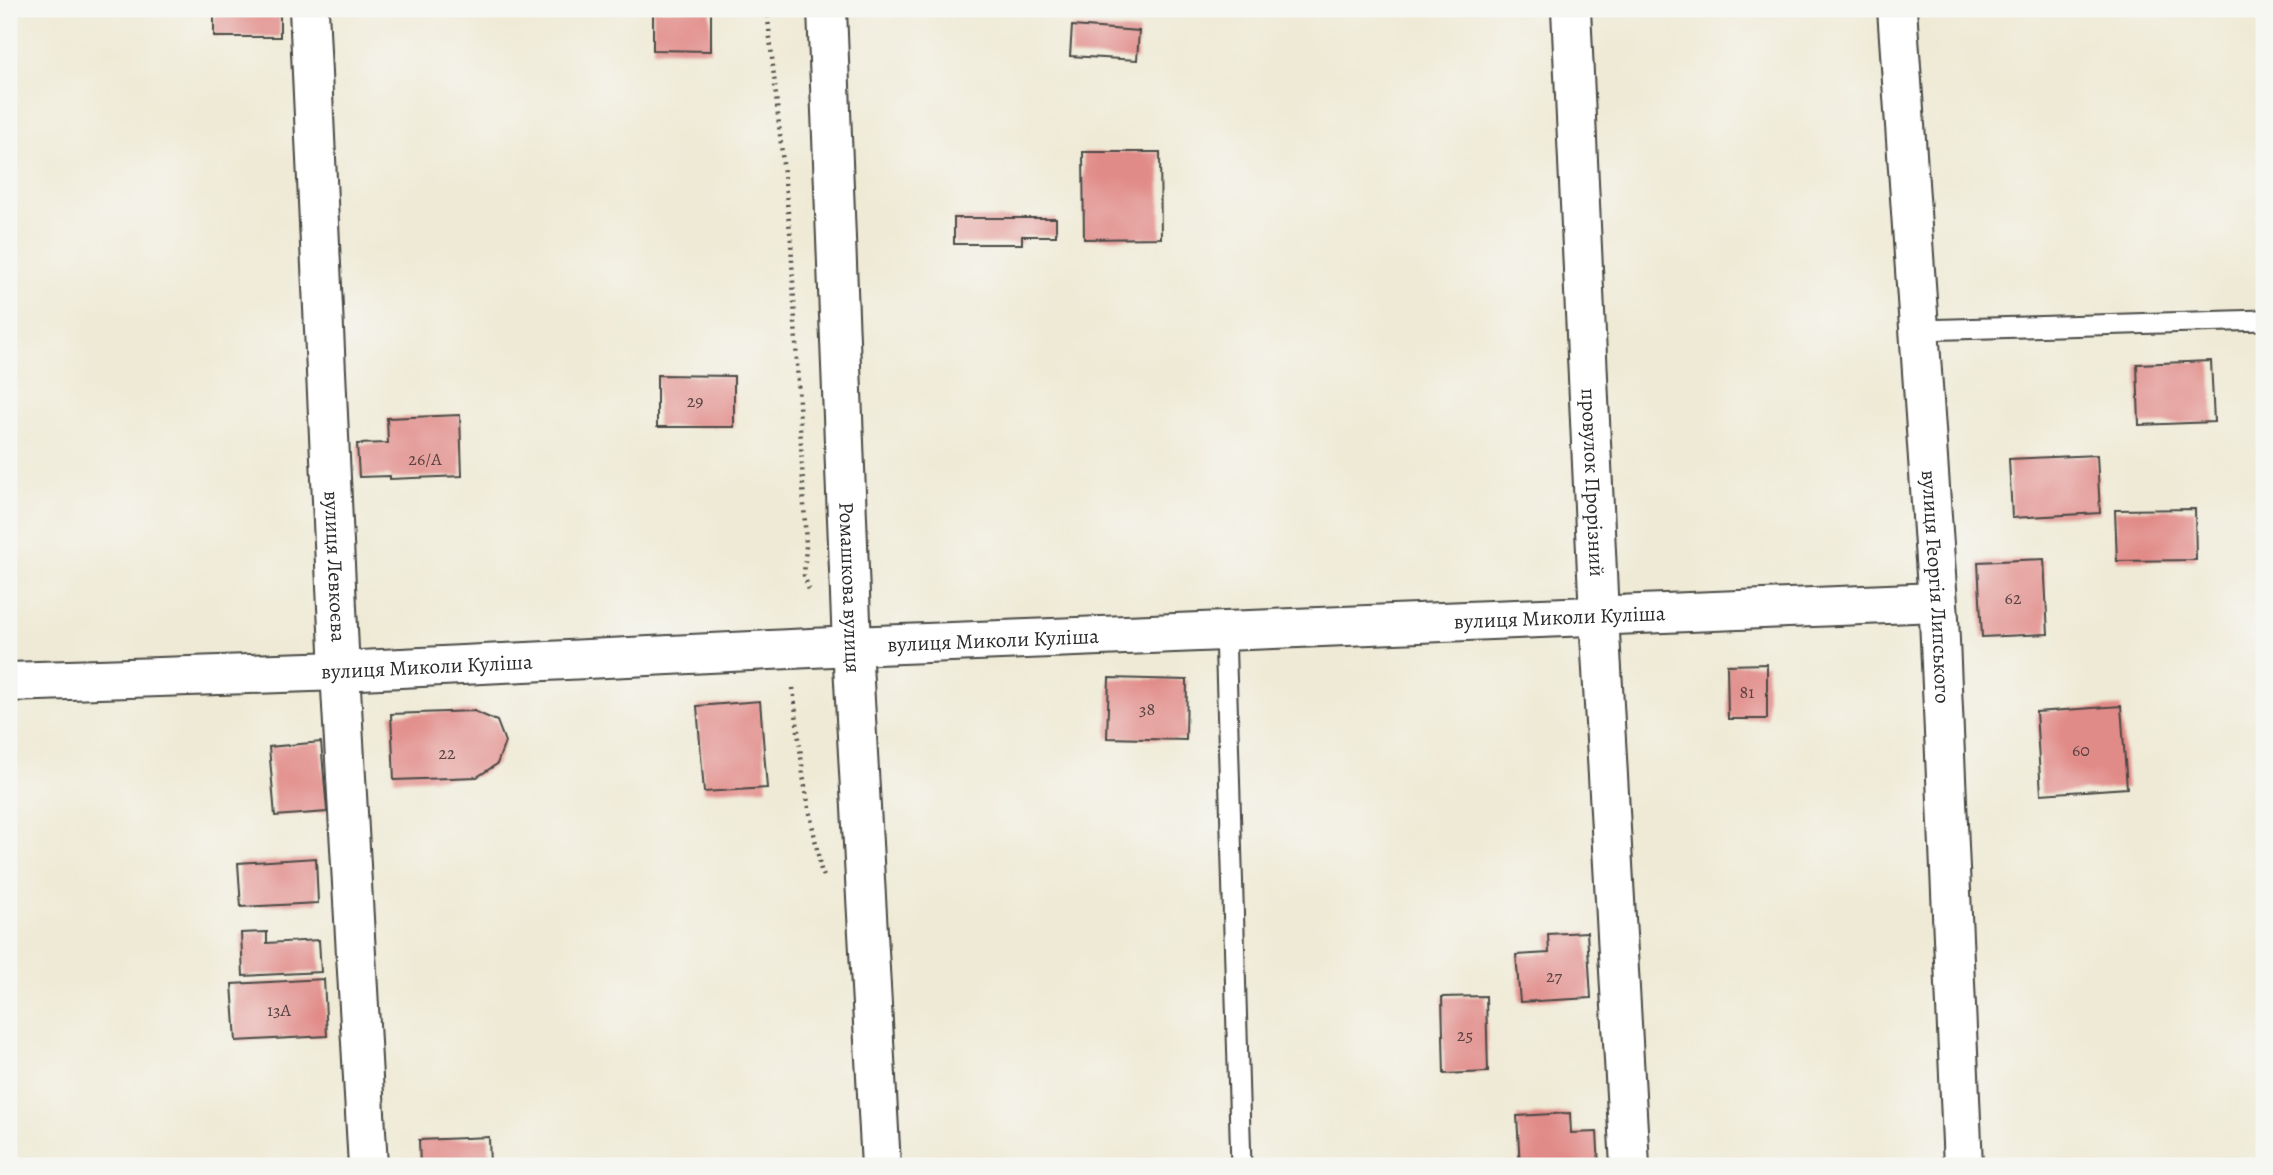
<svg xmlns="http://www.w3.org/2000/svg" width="2273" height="1175" viewBox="0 0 2273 1175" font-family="Alegreya,serif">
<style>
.building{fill:#e18b88}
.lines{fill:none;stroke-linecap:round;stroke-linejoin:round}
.service-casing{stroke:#484844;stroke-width:23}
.minor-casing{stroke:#484844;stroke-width:42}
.tertiary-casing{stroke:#484844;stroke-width:42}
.path{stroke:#484844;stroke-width:4.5;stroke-dasharray:2 5;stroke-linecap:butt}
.service{stroke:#fff;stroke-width:19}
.minor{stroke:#fff;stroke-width:38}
.tertiary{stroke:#fff;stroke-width:38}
.labels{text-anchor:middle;stroke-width:6;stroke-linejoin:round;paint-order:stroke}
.number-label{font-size:18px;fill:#584342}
.street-label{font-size:21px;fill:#2b2b2b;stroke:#f6f6f2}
</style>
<rect width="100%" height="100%" fill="#f6f6f2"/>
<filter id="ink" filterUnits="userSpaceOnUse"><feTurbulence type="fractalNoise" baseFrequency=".0143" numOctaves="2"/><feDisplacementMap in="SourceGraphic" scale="14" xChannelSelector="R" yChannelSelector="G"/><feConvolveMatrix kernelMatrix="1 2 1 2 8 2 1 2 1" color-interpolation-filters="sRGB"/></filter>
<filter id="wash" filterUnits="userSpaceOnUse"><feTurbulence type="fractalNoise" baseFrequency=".00686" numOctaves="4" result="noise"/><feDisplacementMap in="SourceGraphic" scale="28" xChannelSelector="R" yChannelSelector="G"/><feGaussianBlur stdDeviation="1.57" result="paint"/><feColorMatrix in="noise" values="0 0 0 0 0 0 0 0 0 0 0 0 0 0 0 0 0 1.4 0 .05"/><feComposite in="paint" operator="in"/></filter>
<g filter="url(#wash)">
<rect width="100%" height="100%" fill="#efead5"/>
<g id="blocks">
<g class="building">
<rect x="214" y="9" width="66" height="28"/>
<polygon points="653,9 711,9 711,51 653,50"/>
<polygon points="1072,26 1139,31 1137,60 1070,56"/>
<polygon points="1083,152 1160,152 1161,238 1084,239"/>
<polygon points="954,218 1056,218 1056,236 1022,236 1022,244 954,244"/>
<polygon points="2211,361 2214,422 2139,425 2137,364"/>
<polygon points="657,375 734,376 734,427 657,427"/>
<polygon points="460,415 462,476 390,479 390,476 359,477 357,444 388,443 387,418"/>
<polygon points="2097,455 2100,513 2012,518 2009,459"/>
<polygon points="2195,509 2196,560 2117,561 2115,510"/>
<polygon points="2044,559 2048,634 1982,637 1978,562"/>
<polygon points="1767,664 1767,719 1728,719 1727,665"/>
<polygon points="1109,678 1187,680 1186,740 1107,738"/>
<polygon points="760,701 767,788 704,792 697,706"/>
<polygon points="2121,706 2127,788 2041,794 2036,712"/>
<polygon points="474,711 497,721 505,742 497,764 477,777 394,780 391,714"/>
<polygon points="321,742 327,812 275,816 269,747"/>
<polygon points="316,858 318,903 241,907 238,863"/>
<polygon points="267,932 267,943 319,940 321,972 243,976 241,933"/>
<polygon points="1587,932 1591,998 1520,1002 1516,955 1549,953 1548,934"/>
<polygon points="324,979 327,1036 236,1041 232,984"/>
<polygon points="1486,996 1488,1072 1444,1074 1442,997"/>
<polygon points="1570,1113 1571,1133 1597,1132 1599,1166 1520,1166 1517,1116"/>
<polygon points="489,1137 490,1166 420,1166 419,1140"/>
</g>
</g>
</g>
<g filter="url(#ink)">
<use href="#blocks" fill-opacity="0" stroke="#484844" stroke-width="2"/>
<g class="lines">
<defs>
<g id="service">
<polyline points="1919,330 2264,320"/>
<polyline points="1225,631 1241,1166"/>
</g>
<g id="minor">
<path id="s1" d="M 309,9 L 340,671 L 368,1166"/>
<path id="s2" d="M 1571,9 L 1599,616 L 1630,1166"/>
<path id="s3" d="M 9,682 L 340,671 L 852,646 L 1937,602"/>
</g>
<g id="tertiary">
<path id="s4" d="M 827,9 L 852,646 L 881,1166"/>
<path id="s5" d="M 1897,9 L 1939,618 L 1963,1166"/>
</g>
</defs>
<use href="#service" class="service-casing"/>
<use href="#minor" class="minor-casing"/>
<use href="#tertiary" class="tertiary-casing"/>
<g class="path">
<polyline points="767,9 791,241 806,546 804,575 809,590"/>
<polyline points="793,688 804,782 821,870 825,879"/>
</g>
<use href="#service" class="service"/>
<use href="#minor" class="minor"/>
<use href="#tertiary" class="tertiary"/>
</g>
</g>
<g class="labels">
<g class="number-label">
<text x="695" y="407">29</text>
<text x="425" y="465">26/А</text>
<text x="2013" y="604">62</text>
<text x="1747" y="698">81</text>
<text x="1147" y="715">38</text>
<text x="2081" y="756">60</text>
<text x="447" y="759">22</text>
<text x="1554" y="982">27</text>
<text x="279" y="1016">13А</text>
<text x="1465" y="1041">25</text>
</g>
<g class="street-label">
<text dy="7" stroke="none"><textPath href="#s2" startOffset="474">провулок Прорізний</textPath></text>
<text dy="7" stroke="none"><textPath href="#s1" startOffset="558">вулиця Левкоєва</textPath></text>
<text dy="7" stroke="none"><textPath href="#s5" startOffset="579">вулиця Георгія Липського</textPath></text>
<text dy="7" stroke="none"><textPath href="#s4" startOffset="579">Ромашкова вулиця</textPath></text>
<text dy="7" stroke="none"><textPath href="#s3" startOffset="1552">вулиця Миколи Куліша</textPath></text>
<text dy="7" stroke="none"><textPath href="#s3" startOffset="985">вулиця Миколи Куліша</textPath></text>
<text dy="7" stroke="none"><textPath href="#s3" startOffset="418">вулиця Миколи Куліша</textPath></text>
</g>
</g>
<rect width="2273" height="1175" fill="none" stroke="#f6f6f2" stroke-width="35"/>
</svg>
